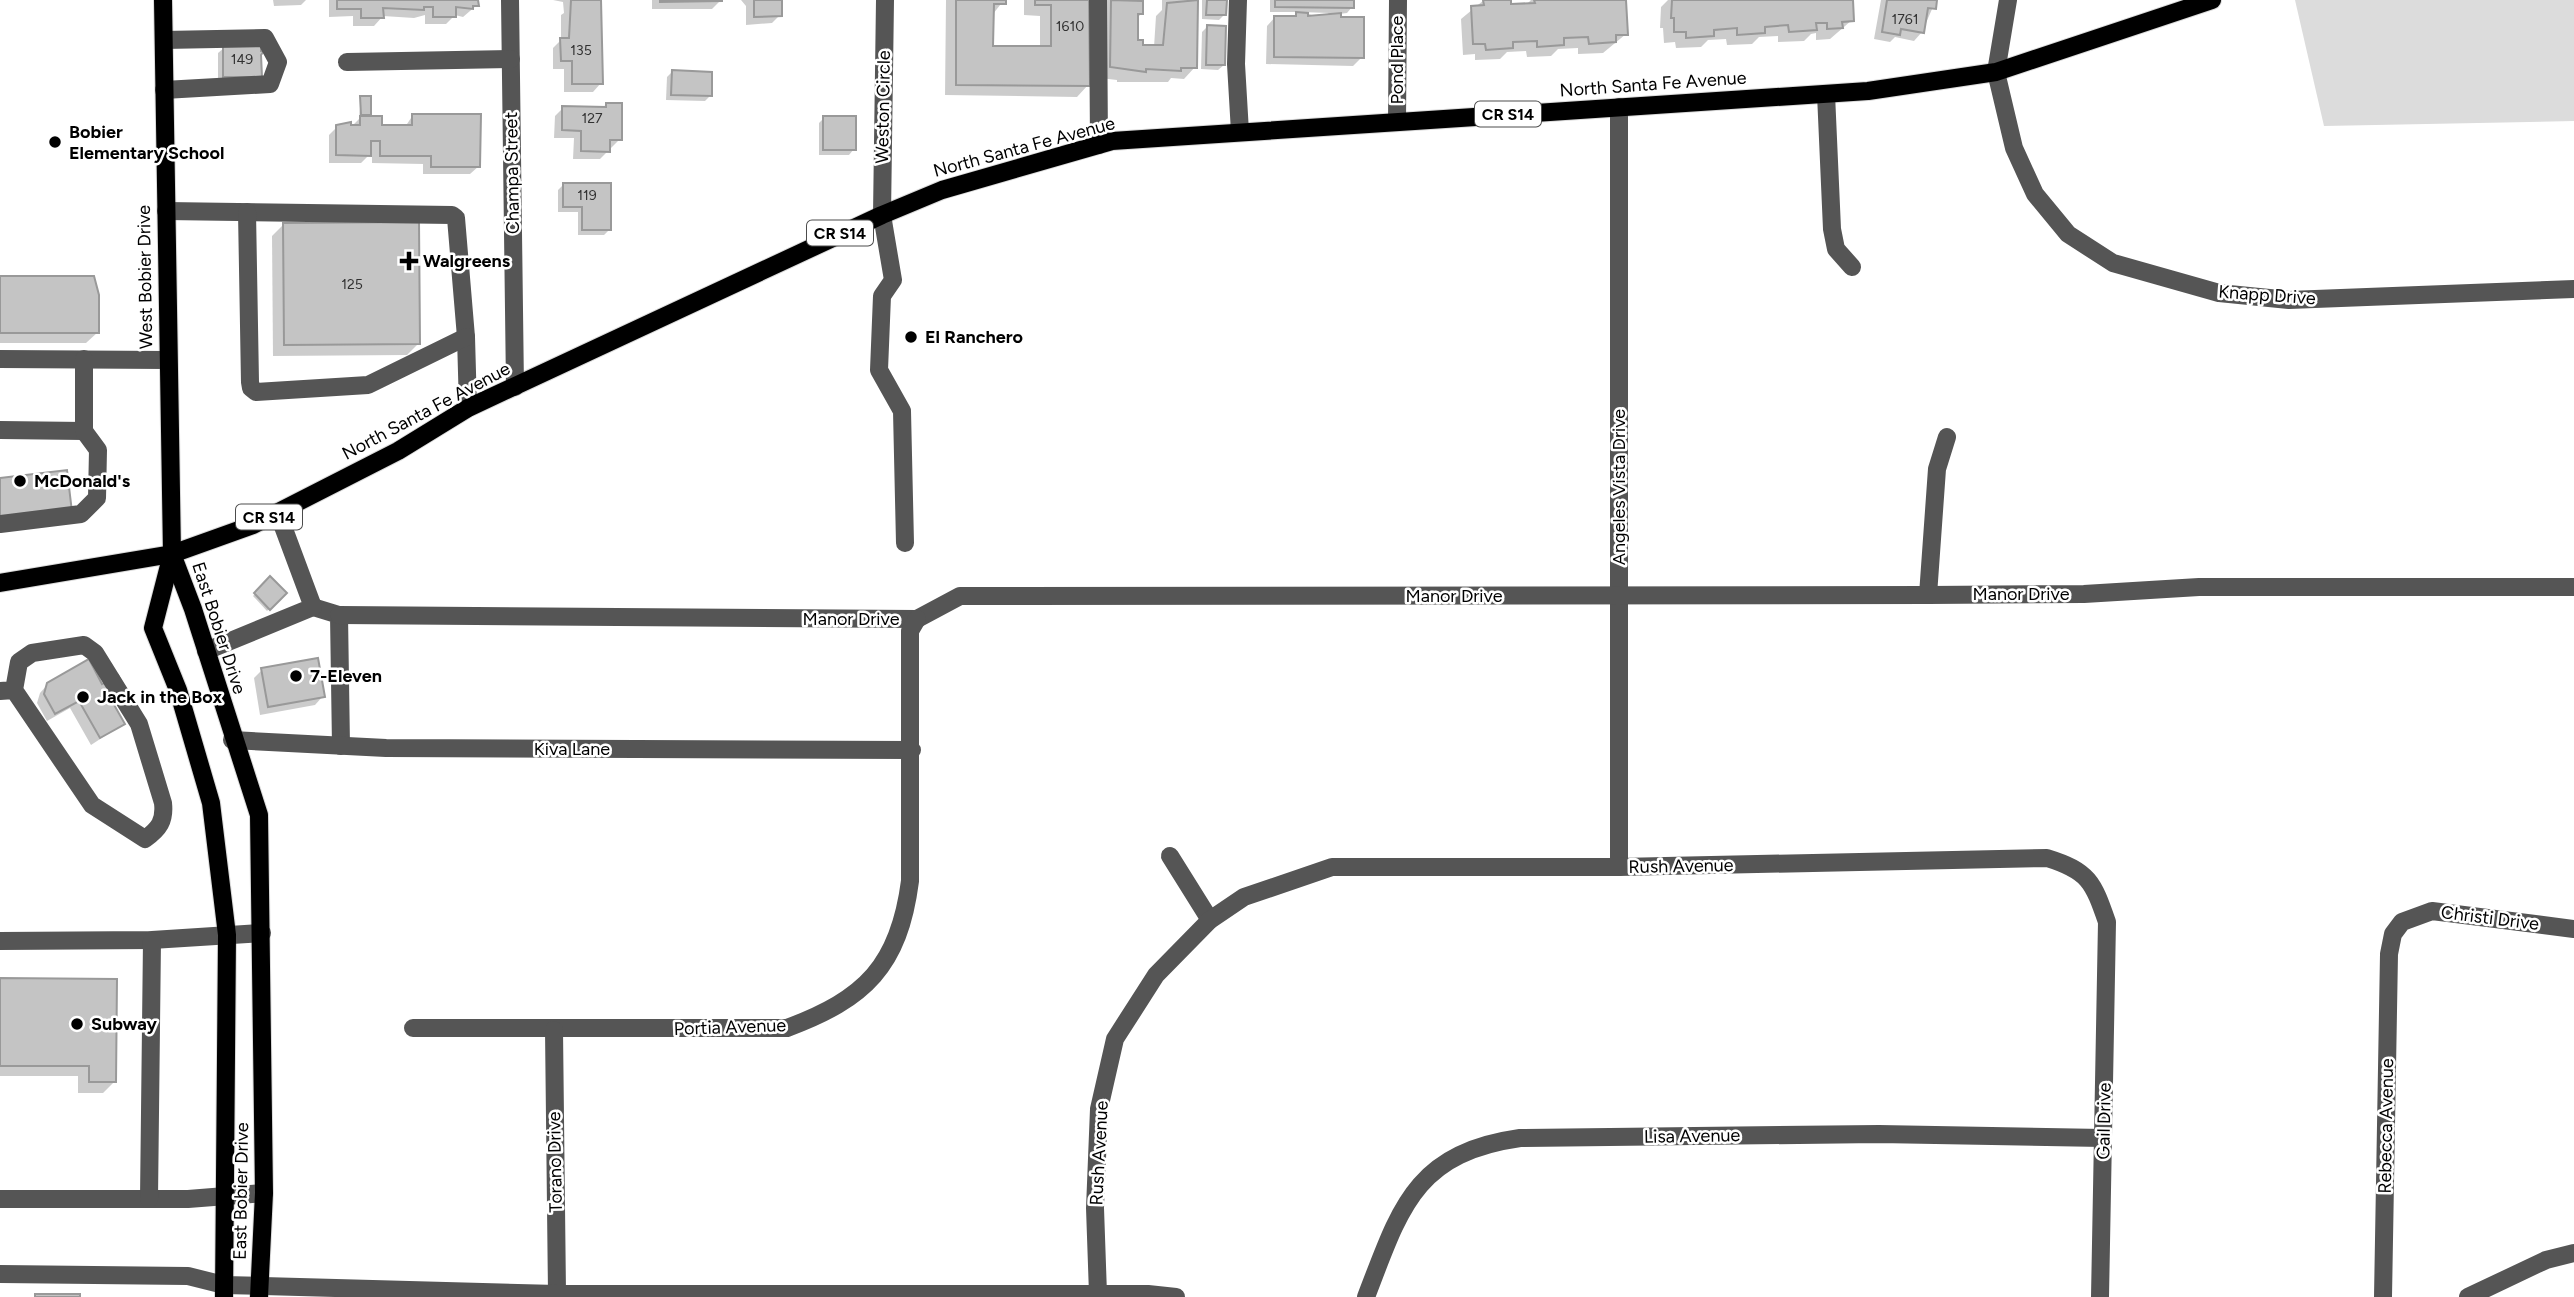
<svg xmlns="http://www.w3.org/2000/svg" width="2574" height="1297" viewBox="0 0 2574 1297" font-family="Figtree,sans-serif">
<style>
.green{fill:#dcdcdc}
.shadow{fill:#0003;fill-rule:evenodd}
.building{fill:#c4c4c4;stroke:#999;stroke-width:2}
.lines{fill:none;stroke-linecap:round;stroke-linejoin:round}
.major-casing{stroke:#dbdbdb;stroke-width:20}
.minor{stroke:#555;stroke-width:18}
.major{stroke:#000;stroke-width:18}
.poi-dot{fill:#000;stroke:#fff;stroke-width:2.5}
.labels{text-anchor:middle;stroke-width:5;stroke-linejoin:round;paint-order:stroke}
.number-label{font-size:14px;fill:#313131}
.shield{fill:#fff;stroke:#4c4c4c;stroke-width:2}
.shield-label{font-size:16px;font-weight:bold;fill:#000}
.street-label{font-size:18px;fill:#000;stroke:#fff}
.poi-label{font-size:18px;font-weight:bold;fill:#000;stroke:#fff;text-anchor:start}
</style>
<rect width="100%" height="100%" fill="#fff"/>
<polygon class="green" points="2295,0 2574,0 2574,121 2324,126"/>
<g class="shadow">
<polygon points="273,0 306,0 301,5 274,6"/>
<polygon points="329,0 477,0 477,5 463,17 455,15 446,24 425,24 425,15 414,18 383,16 374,26 353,26 353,16 329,17"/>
<polygon points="553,0 600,0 601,83 593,92 564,92 564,69 553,69 553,48 561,40 561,15 564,13 563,2"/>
<polygon points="652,0 720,0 720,1 712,9 652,9"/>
<polygon points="741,0 780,0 780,15 772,23 746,25 746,6"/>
<polygon points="946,0 1004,0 993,14 991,48 1040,48 1040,16 1024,15 1024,0 1087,0 1088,85 1077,97 945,95"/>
<polygon points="1101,0 1136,0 1141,14 1136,19 1136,42 1141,47 1154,47 1156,16 1162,10 1162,0 1196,0 1195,67 1184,79 1171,78 1168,82 1117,82 1117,80 1100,78"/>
<polygon points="1202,0 1225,0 1225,14 1219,20 1202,19"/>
<path d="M 1270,0 L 1352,0 L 1352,7 L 1347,13 L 1331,15 L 1362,19 L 1362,57 L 1353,66 L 1266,64 L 1267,26 L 1275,17 L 1293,18 L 1299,12 L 1270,12 ZM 1301,12 L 1329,13 L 1323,18 Z"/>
<polygon points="1484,0 1509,0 1509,6 1526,5 1531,0 1624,0 1626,34 1603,53 1578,54 1578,48 1558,49 1551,56 1527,57 1526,51 1507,52 1500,59 1475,60 1475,54 1463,55 1461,19"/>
<polygon points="1668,0 1851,0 1852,20 1830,39 1816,40 1816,33 1811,34 1804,41 1778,42 1778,36 1759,37 1752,44 1727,45 1726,39 1708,40 1701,47 1676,48 1675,42 1664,43 1663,28 1660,28 1661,7"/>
<polygon points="1881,0 1936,0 1922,32 1914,41 1895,37 1890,42 1874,39"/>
<polygon points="1207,27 1224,65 1218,70 1201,69 1202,32"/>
<polygon points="224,48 260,48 262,54 254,81 218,81 218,53"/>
<polygon points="672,72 710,96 705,101 666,100 667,77"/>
<polygon points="361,98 369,114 366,117 380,127 405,127 413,115 479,166 470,174 423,174 423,164 372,163 372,152 361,163 329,163 329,135 337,127 350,128 359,119"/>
<polygon points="606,104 620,139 600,159 573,159 574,138 554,138 555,116 563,108 603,108"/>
<polygon points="824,118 854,149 849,155 819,155 819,123"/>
<polygon points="563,185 609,230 604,235 578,235 578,212 558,212 558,190"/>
<polygon points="284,224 418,344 407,355 273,356 272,236"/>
<polygon points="0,278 98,332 86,343 0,343"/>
<polygon points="270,579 285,593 267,611 253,596"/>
<polygon points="262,670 323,696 315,705 260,715 254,678"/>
<polygon points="48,684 111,703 123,724 91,745 70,708 47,721 37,703 40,693"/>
<polygon points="0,980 115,1081 103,1093 78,1093 78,1076 0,1076"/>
</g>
<g class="building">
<polygon points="337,0 478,0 479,6 473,6 473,9 456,7 456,17 433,17 433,7 424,7 424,10 383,8 384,18 361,18 361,9 337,9"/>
<polygon points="571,0 601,0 603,84 572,84 572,61 561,61 560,38 569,38"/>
<polygon points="660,0 722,0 722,1 660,2"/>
<polygon points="754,0 782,0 782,16 754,17"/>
<polygon points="956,0 1006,0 1006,4 994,4 993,46 1051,46 1051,5 1035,5 1035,0 1089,0 1090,86 956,85"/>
<polygon points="1111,0 1143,1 1143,14 1138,14 1138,40 1143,40 1143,45 1163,45 1167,3 1198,0 1197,68 1181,68 1181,71 1146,69 1146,72 1110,67"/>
<polygon points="1207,0 1227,0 1226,15 1206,15"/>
<polygon points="1275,0 1354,0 1354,8 1275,7"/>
<polygon points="1483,0 1511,0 1511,4 1535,3 1534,0 1626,0 1628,35 1616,35 1616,42 1589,44 1588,37 1564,38 1564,45 1537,47 1537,41 1513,42 1513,48 1486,50 1485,44 1473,44 1471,6 1484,5"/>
<polygon points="1672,0 1853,0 1854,21 1842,22 1843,28 1827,29 1827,23 1816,23 1817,30 1789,32 1788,25 1765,27 1765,33 1737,35 1737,28 1714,30 1714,36 1686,38 1686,32 1674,32 1674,18 1671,18"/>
<polygon points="1887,0 1937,0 1936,9 1928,8 1924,33 1901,29 1900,35 1882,32"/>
<polygon points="1296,12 1308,13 1308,16 1341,13 1341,17 1364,17 1364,58 1274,57 1274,16 1296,16"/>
<polygon points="1207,25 1226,26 1225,65 1206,65"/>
<polygon points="223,46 261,46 261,51 264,51 261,55 262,77 223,77"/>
<polygon points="672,70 712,72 712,96 671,95"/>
<polygon points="360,96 371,96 371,115 361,115"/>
<polygon points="606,103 622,103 622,140 610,140 610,152 581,151 581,131 562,130 562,106 606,107"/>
<polygon points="412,114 481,114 480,167 431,167 431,156 380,156 380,141 371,141 371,156 336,155 336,125 351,122 351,125 360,125 360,116 382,116 382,125 412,125"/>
<rect x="823" y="116" width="33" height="34"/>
<polygon points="563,183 611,183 611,230 582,230 582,207 563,207"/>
<polygon points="419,222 420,344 284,345 283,223"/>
<polygon points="0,276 94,276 99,295 99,333 0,333"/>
<polygon points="67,470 72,512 0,520 0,478"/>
<polygon points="270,576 287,593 270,610 254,593"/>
<polygon points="318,658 325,697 268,707 261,668"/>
<polygon points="89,659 102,684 118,675 126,690 113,703 125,724 100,738 79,701 55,714 44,694 47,683"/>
<polygon points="0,978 117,979 116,1082 89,1082 89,1066 0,1066"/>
<rect x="35" y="1294" width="45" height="3"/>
</g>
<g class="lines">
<defs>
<g id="major">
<polyline points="163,0 172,554 153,628 178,690 211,803 227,935 224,1297"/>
<polyline points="172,554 193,609 259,815 264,1193 259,1297"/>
<polyline points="0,583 172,554 253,525 398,451 468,408 882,215 942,190 1112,141 1868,91 1996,72 2212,0"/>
</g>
</defs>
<use href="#major" class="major-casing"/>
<g class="minor">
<polyline points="510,0 515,387"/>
<polyline points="885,0 882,215 893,280 882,296 879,370 902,411 905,543"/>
<polyline points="1098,0 1099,145"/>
<polyline points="1238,0 1236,64 1240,132"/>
<polyline points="2008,0 1996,72 2014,148 2035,194 2068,234 2113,263 2219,293 2289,300 2574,289"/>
<polyline points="164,40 265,38 278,62 270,84 164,90"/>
<polyline points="347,62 511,59"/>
<polyline points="1826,94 1832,229 1836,249 1852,267"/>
<polyline points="1619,107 1619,867"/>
<polyline points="1397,121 1398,0"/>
<polyline points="166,211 452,215 456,218 466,337 468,408"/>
<polyline points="247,212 250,382 251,388 256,392 368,385 466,337"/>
<polyline points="0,359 167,360"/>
<polyline points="0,430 84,431"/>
<polyline points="0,524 81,514 97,498 98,450 84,431 84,359"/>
<polyline points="1928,595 1937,469 1947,437"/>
<polyline points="313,607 339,615 341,746"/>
<polyline points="339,615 917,619 960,596 1928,595 2084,594 2199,587 2574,587"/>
<polyline points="206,651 313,607 278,513"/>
<path d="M 0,691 L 14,690 L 92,805 L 145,839 C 159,829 165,821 163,803 L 139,724 L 95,653 L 84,645 L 32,653 L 19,662 L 14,690"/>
<polyline points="232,740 386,748 912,750"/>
<polyline points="1170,856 1210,920"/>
<polyline points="0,941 152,940 262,933"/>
<path d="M 413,1028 L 787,1028 C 865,999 899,966 910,881 L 910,631 L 917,619"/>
<polyline points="554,1030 557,1294"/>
<polyline points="0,1199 188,1199 264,1193"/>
<polyline points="149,1199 152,940"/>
<polyline points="0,1274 188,1276 224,1285 557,1294 1148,1294 1176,1297"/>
<path d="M 1098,1294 L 1095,1208 L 1099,1109 L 1115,1039 L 1156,975 L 1210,920 L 1244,897 L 1332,867 L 1619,867 L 2047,858 C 2089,871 2093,882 2107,922 L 2100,1297"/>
<path d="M 1366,1297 C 1400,1209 1414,1153 1520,1138 L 1879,1134 L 2103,1138"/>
<polyline points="2383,1297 2389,954 2393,934 2402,922 2432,911 2574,929"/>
<polyline points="2468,1297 2546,1260 2574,1253"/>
</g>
<use href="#major" class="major"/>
</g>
<g class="poi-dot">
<circle cx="55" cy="142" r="7"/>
<path d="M405.5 250.5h7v7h7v7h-7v7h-7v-7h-7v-7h7z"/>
<circle cx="911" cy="337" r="7"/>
<circle cx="20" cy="481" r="7"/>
<circle cx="296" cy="676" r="7"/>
<circle cx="83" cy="697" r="7"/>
<circle cx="77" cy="1024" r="7"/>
</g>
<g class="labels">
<g class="number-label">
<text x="1905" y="24">1761</text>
<text x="1070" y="31">1610</text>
<text x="581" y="55">135</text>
<text x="242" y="64">149</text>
<text x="592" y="123">127</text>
<text x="587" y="200">119</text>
<text x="352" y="289">125</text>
</g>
<g class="shield">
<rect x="1475" y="101.5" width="66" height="25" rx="5"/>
<rect x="807" y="220.5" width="66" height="25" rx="5"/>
<rect x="236" y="504.5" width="66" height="25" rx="5"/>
</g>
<g class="shield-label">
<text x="1508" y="120">CR S14</text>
<text x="840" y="239">CR S14</text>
<text x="269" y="523">CR S14</text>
</g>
<g class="street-label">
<text transform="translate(1397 60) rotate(-90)" y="6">Pond Place</text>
<text transform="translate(1653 84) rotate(-4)" y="6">North Santa Fe Avenue</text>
<text transform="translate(883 107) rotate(-89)" y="6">Weston Circle</text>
<text transform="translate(1024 147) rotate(-15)" y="6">North Santa Fe Avenue</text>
<text transform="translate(512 173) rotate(-91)" y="6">Champa Street</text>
<text transform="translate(145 277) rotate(-91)" y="6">West Bobier Drive</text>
<text transform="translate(2267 295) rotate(4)" y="6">Knapp Drive</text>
<text transform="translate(426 411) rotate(-28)" y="6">North Santa Fe Avenue</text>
<text transform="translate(1619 487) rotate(-90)" y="6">Angeles Vista Drive</text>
<text x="2021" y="600">Manor Drive</text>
<text x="1454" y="602">Manor Drive</text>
<text x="851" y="625">Manor Drive</text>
<text transform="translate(219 628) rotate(72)" y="6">East Bobier Drive</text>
<text x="572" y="755">Kiva Lane</text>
<text transform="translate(1681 866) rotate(-1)" y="6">Rush Avenue</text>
<text transform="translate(2490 918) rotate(7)" y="6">Christi Drive</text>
<text transform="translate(730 1027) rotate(-2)" y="6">Portia Avenue</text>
<text transform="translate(2104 1121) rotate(-89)" y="6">Gail Drive</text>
<text transform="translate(2386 1126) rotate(-89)" y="6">Rebecca Avenue</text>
<text transform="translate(1692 1136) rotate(-1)" y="6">Lisa Avenue</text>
<text transform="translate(1099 1153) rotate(-87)" y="6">Rush Avenue</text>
<text transform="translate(555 1162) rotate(-91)" y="6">Torano Drive</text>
<text transform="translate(241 1191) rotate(-89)" y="6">East Bobier Drive</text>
</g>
<g class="poi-label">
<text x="69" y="138">Bobier<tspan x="69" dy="21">Elementary School</tspan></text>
<text x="423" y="267">Walgreens</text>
<text x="925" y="343">El Ranchero</text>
<text x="34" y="487">McDonald's</text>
<text x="310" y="682">7-Eleven</text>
<text x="97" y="703">Jack in the Box</text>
<text x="91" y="1030">Subway</text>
</g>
</g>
</svg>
